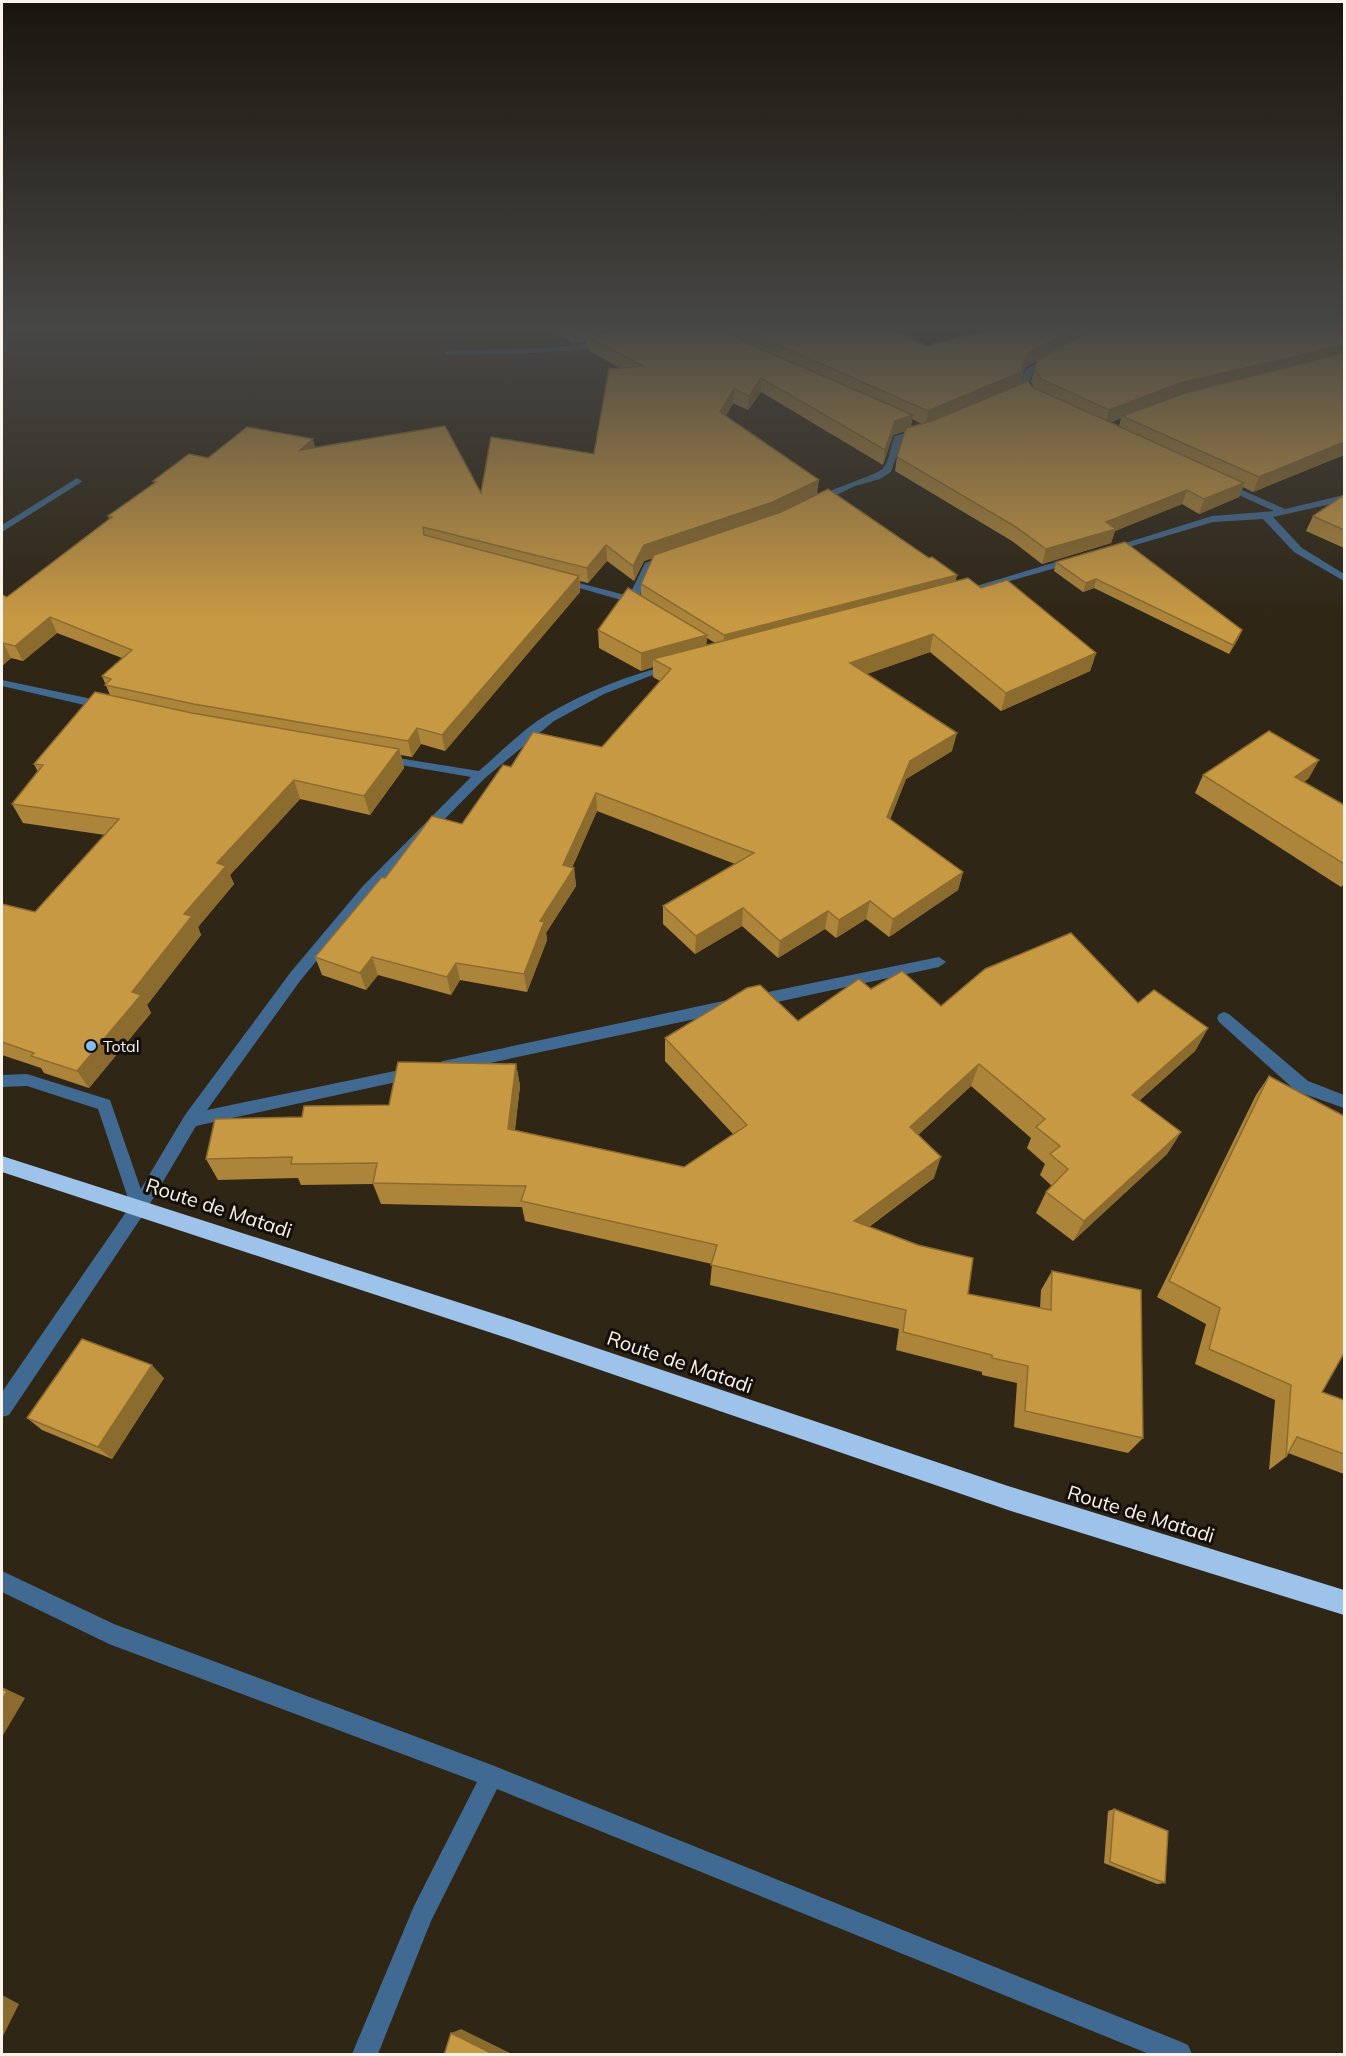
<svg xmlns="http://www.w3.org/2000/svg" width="1346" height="2056" viewBox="0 0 1346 2056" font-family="Mulish,sans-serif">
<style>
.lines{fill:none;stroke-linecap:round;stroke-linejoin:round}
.lane{fill:#416a93;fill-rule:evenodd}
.street{fill:#416a93;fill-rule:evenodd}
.highway{fill:#9dc3eb;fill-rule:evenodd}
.wall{fill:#ac843a;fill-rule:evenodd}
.shaded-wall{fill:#8c6b2f}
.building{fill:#c89943;stroke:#8c6b2f;stroke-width:1.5}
.poi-dot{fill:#80bdfa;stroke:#140f08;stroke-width:2}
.labels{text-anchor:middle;stroke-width:6;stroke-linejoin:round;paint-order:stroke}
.poi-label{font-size:16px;fill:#faf4ea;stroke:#140f08;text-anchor:start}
.near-street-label{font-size:20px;fill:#faf4ea;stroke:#140f08}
</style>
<rect width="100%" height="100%" fill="#2f2615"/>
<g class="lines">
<polygon class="lane" points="27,1074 110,1100 147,1207 145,1212 139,1214 133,1212 131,1207 98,1109 27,1086 2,1087 2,1075"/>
<g class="street">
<path d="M 633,331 L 644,331 C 611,357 493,353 448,355 L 444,353 L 448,351 C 502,348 586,353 633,331 Z"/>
<polygon points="1048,357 1055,359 1033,372 1029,382 1040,398 1036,401 1030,399 1021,382 1026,369"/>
<path d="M 921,429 L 924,430 L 924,434 L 902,440 L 891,472 L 880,479 L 855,486 L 820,503 L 812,501 C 827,488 879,476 884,467 C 890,459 890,446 895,436 Z"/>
<polygon points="77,478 82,481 80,483 2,532 2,525"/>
<polygon points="1224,482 1285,509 1344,495 1344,501 1273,517 1302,548 1344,574 1344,581 1294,552 1263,519 1213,522 1112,552 1103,550 1212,516 1274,511 1221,487 1219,485"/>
<polygon points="665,556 674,558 653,567 638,599 645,605 640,608 628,602 555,581 560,578 629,596 645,563"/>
<polygon points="1073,557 1077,558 1077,562 961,595 956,592"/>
<path d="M 673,664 L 679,667 L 677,669 L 650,676 L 604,694 L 554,721 L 485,778 L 373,892 L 300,981 L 207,1110 L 414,1067 L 419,1069 L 422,1073 L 419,1077 L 196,1126 L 145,1212 L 9,1415 L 2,1417 L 2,1392 L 133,1202 L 185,1115 L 290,973 L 363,886 L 471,777 L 383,762 L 377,758 L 379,755 L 479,771 C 501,752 523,729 548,714 C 587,691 629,675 673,664 Z"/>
<polygon points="2,680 106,702 112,706 106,710 2,686"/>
<polygon points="939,957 946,962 939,967 754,1007 749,1005 747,1001 749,997 754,995"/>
<polygon points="728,1000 733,1002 735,1006 733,1010 728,1012 443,1073 438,1071 435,1067 438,1063 443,1061"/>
<polygon points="1224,1012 1229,1014 1308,1081 1344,1095 1344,1108 1296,1091 1219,1022 1217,1018 1219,1014"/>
<polygon points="2,1571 114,1624 492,1765 1179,2041 1188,2045 1192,2054 1149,2054 497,1789 431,1921 378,2054 352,2054 414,1906 477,1782 109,1644 2,1592"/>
</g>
<polygon class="highway" points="2,1156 504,1317 1008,1486 1344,1590 1344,1615 1008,1510 504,1337 2,1172"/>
</g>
<g class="wall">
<path d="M 552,331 L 728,331 L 738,337 L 729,331 L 897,331 L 926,346 L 1344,331 L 1344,455 L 1253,492 L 1243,487 L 1239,497 L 1199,514 L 1182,504 L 1115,531 L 1111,543 L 1042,564 L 1012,541 L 895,471 L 897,457 L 905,431 L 893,435 L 883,465 L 761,392 L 748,410 L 733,403 L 726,416 L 817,494 L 957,575 L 955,582 L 981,588 L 1096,653 L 1090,671 L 1001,711 L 930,652 L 867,674 L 952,751 L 906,779 L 890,819 L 963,872 L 958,890 L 889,937 L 866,919 L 836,938 L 825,929 L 778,958 L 742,926 L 695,954 L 663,924 L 663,906 L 735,864 L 597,811 L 572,868 L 574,868 L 576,886 L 546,933 L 547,940 L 527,992 L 460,980 L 451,995 L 378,975 L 366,990 L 322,975 L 315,957 L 385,878 L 462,824 L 511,767 L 602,747 L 660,681 L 653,677 L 653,667 L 641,671 L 599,648 L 598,630 L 641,596 L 641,584 L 653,558 L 644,561 L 634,581 L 607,561 L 588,583 L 580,581 L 580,592 L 445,751 L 421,744 L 412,757 L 401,755 L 404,768 L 370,815 L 300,799 L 230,875 L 234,884 L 198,927 L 201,935 L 147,1005 L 151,1013 L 89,1088 L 44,1073 L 41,1068 L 2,1055 L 2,904 L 35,912 L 105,835 L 23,823 L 12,804 L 38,772 L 34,764 L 110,695 L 102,676 L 122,658 L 57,633 L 23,661 L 11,658 L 2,666 L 2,595 L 7,597 L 109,519 L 108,516 L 154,483 L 153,481 L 208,458 L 315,448 L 481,493 L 594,454 L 620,368 L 588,350 L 587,341 L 574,343 ZM 1038,360 L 1035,368 L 1031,382 L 1035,389 L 1020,385 L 1025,367 ZM 1121,418 L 1119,427 L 1110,423 ZM 912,419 L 922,424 L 911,427 ZM 707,638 L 715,643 L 706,646 Z"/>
<polygon points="1344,495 1344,548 1306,531 1313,516"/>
<polygon points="1056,562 1242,630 1238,639 1229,654 1094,588 1083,592 1054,571"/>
<polygon points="1203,775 1309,778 1304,782 1344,805 1344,884 1341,887 1195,793"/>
<polygon points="871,989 941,1006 1138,1003 1208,1028 1195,1051 1139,1101 1181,1132 1167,1154 1073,1241 1036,1213 1046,1192 1052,1186 1040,1175 1045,1164 1027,1148 1031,1138 971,1086 918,1135 934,1178 869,1227 968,1294 1040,1308 1041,1290 1052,1271 1143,1438 1128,1453 1014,1427 1017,1383 982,1375 982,1372 896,1350 899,1329 710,1285 712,1264 525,1221 522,1207 381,1204 373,1184 301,1185 298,1178 218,1180 206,1159 302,1117 389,1105 516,1064 520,1086 515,1130 684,1167 733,1134 665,1061 665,1038 798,1021"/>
<polygon points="1269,1076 1322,1392 1344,1400 1344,1474 1288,1453 1286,1457 1269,1470 1275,1400 1195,1364 1206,1324 1157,1297 1256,1095"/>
<polygon points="164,1378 112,1459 42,1430 27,1418"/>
<polygon points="1114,1809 1165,1883 1157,1884 1104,1863 1108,1811"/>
</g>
<g class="shaded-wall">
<polygon points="574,331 627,331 587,336 587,341 574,343"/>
<polygon points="1071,331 1095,331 1025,367 1020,386 926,426 928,411 1022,367 1028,353"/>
<polygon points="1344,345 1344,357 1122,416 1121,418 1105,425 1109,410 1180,383"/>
<polygon points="761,378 761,392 748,410 749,396"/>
<polygon points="734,389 733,403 719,427 720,412"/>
<polygon points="913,415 910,429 893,435 883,465 885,450 895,421"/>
<polygon points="313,439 317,454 300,450"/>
<polygon points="1344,442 1344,455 1253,492 1259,477"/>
<polygon points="819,480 817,495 772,517 644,561 634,581 633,566 644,545"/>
<polygon points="1244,483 1239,497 1199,514 1204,499"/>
<polygon points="1187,490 1182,504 1115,531 1111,543 1042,564 1046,549 1106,522"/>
<polygon points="606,545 607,561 588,583 587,568"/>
<polygon points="957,575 954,588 723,649 724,635"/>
<polygon points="579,576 580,592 445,751 442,735"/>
<polygon points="1096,579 1094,588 1083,592 1086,583"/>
<polygon points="50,617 57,633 23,661 15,646"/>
<polygon points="1242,630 1238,639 1229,654 1233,645"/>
<polygon points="933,634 930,652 847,681 850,663"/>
<polygon points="707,635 706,652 653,659 653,667 641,671 641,653"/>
<polygon points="3,643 11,658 2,666 2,644"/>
<polygon points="1096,653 1090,671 1001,711 1006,693"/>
<polygon points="417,728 421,744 412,757 408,741"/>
<polygon points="957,733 952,751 906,779 884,835 887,817 910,761"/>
<polygon points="399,749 404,768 370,815 364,796"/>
<polygon points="1319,760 1309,778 1285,795 1295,777"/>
<polygon points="294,780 300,799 230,875 234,884 198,927 201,935 147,1005 151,1013 89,1088 77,1071 132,992 217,863"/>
<polygon points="596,793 597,811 566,880 574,868 576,886 546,933 547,940 527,992 524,974 540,921 563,865"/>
<polygon points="963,872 958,890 889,937 893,919"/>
<polygon points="870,901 866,919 836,938 839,920"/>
<polygon points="743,908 742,926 695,954 696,936"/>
<polygon points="828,911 825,929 778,958 780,941"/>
<polygon points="372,957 378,975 366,990 360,973"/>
<polygon points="456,963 460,980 451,995 447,977"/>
<polygon points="1208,1028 1195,1051 1120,1117 1132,1095"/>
<polygon points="516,1064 520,1086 512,1150 508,1129"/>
<polygon points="979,1064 971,1086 903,1149 910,1127"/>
<polygon points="1181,1132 1167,1154 1073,1241 1084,1221"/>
<polygon points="941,1157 934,1178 849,1241 854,1221"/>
<polygon points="152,1365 164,1378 112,1459 98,1447"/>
<polygon points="2,1687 25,1698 2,1737"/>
<polygon points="2,1995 19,2004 2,2038"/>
<polygon points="461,2029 514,2055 495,2055 451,2033"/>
</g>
<g class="building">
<polygon points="612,331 728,331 745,342 913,415 895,421 885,450 761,378 749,396 734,389 720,412 819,480 773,502 644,545 633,566 606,545 587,568 423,527 424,535 579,576 442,735 417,728 408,741 194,704 105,685 111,679 102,676 132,650 50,617 15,646 3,643 2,644 2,595 7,597 112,517 108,516 156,482 153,481 189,454 208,458 247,427 313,439 300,450 445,426 481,493 491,437 594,454 609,369 643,366 587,336"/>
<polygon points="749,331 897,331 926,346 985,331 1071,331 1028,353 1022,367 1023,371 928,411 754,334"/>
<polygon points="1090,331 1344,331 1344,345 1180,383 1109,410 1041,379 1035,368 1038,359"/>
<polygon points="1344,353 1344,442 1259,477 1122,416 1188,392"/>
<polygon points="1028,381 1032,387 1244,483 1204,499 1187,490 1106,522 1116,529 1046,549 1016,527 897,457 906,428 932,421"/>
<polygon points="828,489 929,558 932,557 957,575 724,635 641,584 654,555 781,512"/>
<polygon points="1344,495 1344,530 1313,516"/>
<polygon points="1125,542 1242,630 1233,645 1096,579 1086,583 1056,562"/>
<polygon points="968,578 981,588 1007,580 1096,653 1006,693 933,634 850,663 957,733 910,761 887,817 963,872 893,919 870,901 839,920 828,911 780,941 743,908 696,936 663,906 754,853 596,793 563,865 574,868 540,921 544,922 524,974 456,963 447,977 372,957 360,973 315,957 382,877 385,878 432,816 462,824 503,765 511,767 533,732 602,747 671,669 653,659"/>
<polygon points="628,588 707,635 641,653 598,630"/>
<polygon points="95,692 192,713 399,749 364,796 294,780 217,863 226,866 184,914 192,916 132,992 141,995 77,1071 31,1056 34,1053 2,1042 2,904 35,912 119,819 12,804 43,765 34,764"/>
<polygon points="1269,731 1319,760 1295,777 1344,805 1344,864 1203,775"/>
<polygon points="1071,933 1138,1003 1154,990 1208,1028 1132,1095 1181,1132 1084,1221 1046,1192 1068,1169 1050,1154 1060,1146 1036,1127 1045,1119 979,1064 910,1127 941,1157 854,1221 918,1245 973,1258 968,1294 1051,1310 1052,1271 1141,1290 1143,1438 1025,1411 1028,1366 992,1358 992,1355 903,1332 906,1310 711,1265 717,1245 521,1201 526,1186 373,1183 377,1163 291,1164 292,1157 206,1159 215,1119 302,1117 304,1106 389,1105 398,1062 516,1064 508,1129 684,1167 747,1125 665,1038 747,988 760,985 798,1021 859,979 871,989 902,971 941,1006 985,969"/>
<polygon points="1269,1076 1344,1116 1344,1353 1322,1392 1344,1400 1344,1454 1297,1437 1286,1457 1291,1385 1209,1349 1220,1308 1169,1281"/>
<polygon points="82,1339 152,1365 98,1447 27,1418"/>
<polygon points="2,1689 7,1691 2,1700"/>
<polygon points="1114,1809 1168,1831 1165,1883 1110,1862"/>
<polygon points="451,2033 495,2055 444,2055"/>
</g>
<linearGradient id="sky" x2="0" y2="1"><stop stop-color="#1a150c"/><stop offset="0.53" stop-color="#474746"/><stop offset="1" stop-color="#474746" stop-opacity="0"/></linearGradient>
<rect width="1346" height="619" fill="url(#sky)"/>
<circle class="poi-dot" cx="91" cy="1046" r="6"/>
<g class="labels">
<g class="poi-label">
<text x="103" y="1052">Total</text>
</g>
<g class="near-street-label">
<text transform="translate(219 1208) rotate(18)" y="7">Route de Matadi</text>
<text transform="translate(680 1362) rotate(19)" y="7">Route de Matadi</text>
<text transform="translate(1141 1514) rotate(17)" y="7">Route de Matadi</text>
</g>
</g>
<rect width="1346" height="2056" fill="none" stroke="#faf4ea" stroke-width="6"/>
</svg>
